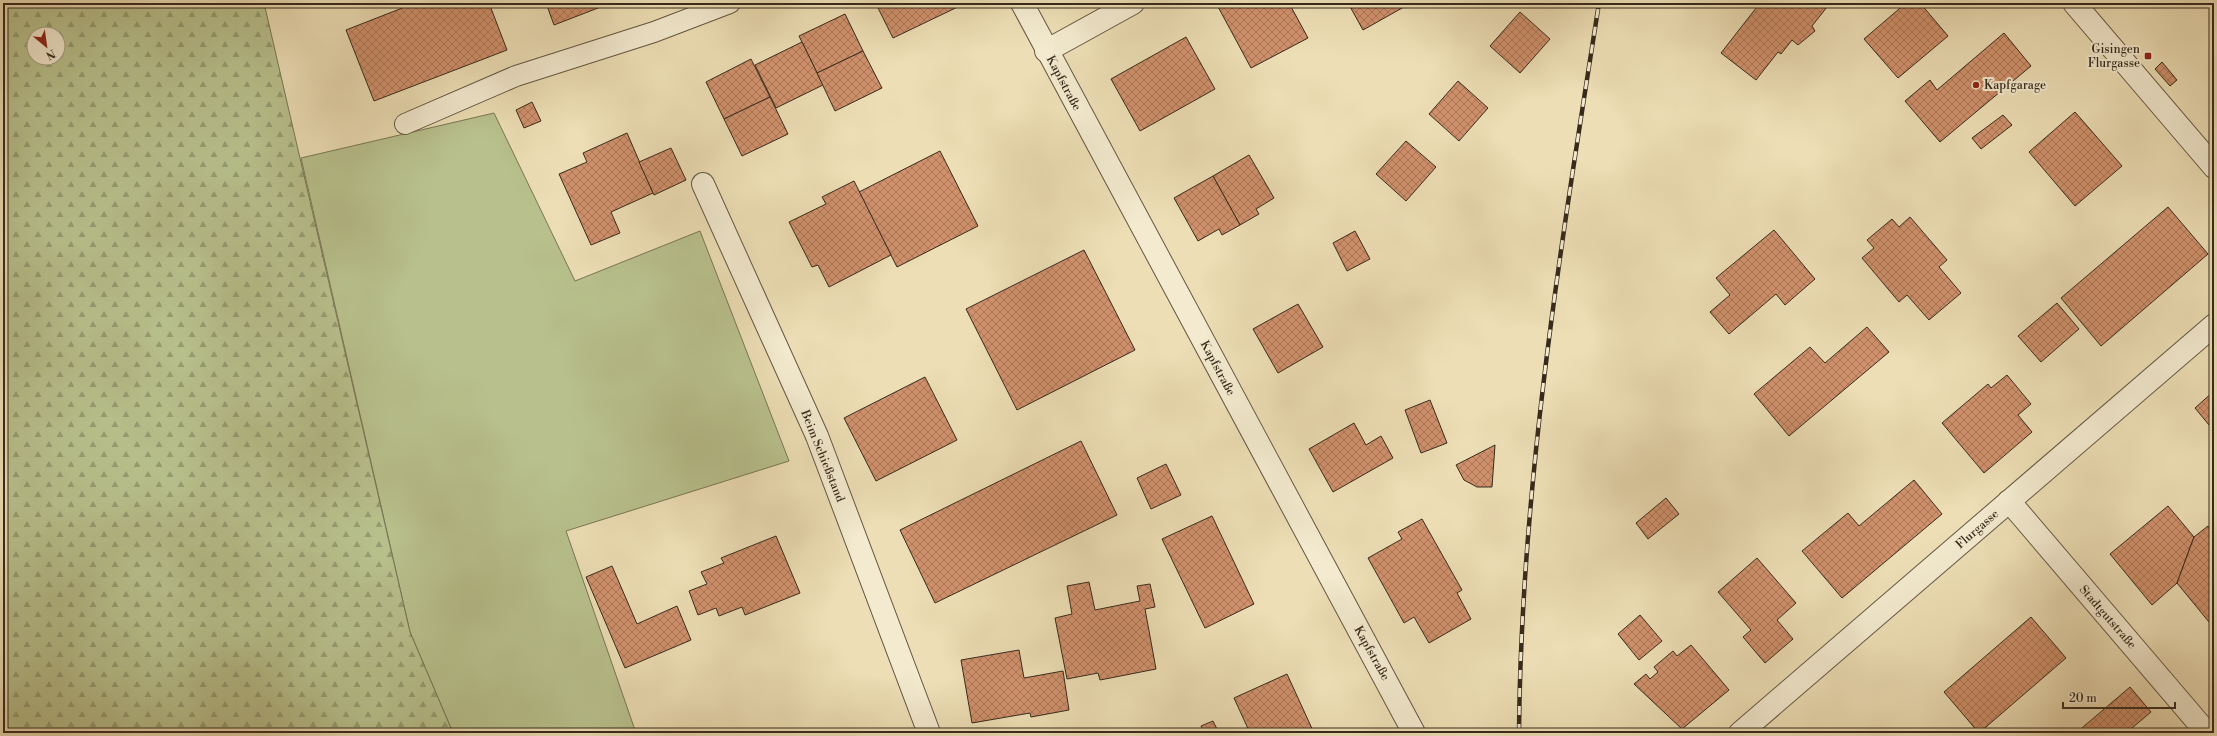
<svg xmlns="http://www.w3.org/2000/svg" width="2217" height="736" viewBox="0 0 2217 736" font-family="'Libre Bodoni',serif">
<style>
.green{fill:#b8c18d;stroke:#787654}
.forest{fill:url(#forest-firs);stroke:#787654;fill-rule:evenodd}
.building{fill:url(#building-cross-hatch);stroke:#372a1c}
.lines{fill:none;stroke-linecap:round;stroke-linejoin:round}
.service-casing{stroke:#645742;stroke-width:22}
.minor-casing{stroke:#645742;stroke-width:24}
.tertiary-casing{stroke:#645742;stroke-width:24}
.service{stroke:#f3eacf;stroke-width:20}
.minor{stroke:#f3eacf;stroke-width:22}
.tertiary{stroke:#f3eacf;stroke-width:22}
.rail-casing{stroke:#372a1c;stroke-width:4.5}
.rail{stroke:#f3eacf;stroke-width:3;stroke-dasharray:9;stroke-linecap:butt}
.poi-dot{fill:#8f2418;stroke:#f3eacf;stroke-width:1.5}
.labels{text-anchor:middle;stroke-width:4;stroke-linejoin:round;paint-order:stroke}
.poi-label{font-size:12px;fill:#372a1c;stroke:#f3eacf;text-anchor:end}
.street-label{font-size:12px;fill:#372a1c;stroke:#f3eacf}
</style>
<defs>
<pattern id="forest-firs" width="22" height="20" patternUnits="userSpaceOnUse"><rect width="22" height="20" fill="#b8c18d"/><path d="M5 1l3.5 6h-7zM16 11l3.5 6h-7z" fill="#969d72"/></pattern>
<pattern id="building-cross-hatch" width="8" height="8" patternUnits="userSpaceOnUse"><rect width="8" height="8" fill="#d0916c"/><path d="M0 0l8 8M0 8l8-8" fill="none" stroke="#aa7758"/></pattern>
</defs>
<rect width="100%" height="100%" fill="#eddeb5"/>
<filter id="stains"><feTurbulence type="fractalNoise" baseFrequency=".005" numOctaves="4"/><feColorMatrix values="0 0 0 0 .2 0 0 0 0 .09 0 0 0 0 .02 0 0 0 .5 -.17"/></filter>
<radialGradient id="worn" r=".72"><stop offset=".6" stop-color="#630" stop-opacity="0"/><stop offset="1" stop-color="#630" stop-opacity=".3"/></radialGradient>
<polygon class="green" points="494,113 575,281 700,231 789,461 566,531 636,733 453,733 410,632 301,158"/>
<path class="forest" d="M 3,3 L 264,3 L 410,632 L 453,733 L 3,733 ZM 34,34 L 58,34 L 58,58 L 34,58 Z"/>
<g class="building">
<polygon points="415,3 489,3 507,50 374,101 346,30"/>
<polygon points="546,3 611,3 554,25"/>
<polygon points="879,3 966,3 893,38 876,4"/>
<polygon points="1216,3 1289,3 1308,38 1251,68"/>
<polygon points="1348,3 1411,3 1363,30"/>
<polygon points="1760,3 1823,3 1827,7 1812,26 1815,31 1798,45 1792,40 1781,54 1778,52 1756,80 1721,53"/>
<polygon points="1906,3 1920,3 1948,36 1898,78 1864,39"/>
<polygon points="1520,12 1550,39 1520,73 1490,46"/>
<polygon points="845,14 863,51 817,73 799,36"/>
<polygon points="2004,33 2031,66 1940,142 1905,101 1930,80 1937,90"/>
<polygon points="1186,37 1215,89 1140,131 1111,79"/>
<polygon points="802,42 823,85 776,108 755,65"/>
<polygon points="863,51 882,88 835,111 817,73"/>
<polygon points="751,59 770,97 724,119 706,82"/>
<polygon points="2162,62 2177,80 2170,86 2155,69"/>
<polygon points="1458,81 1488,108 1459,141 1429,114"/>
<polygon points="770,97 788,134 742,156 724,119"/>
<polygon points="532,102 541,121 524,128 516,110"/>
<polygon points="2075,112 2122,166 2075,206 2029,152"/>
<polygon points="2003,115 2012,125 1981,149 1972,138"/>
<polygon points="627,133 653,193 611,212 620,233 591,245 559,174 587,162 583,153"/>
<polygon points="1406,141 1436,167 1406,201 1376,174"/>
<polygon points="671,148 686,180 654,195 639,162"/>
<polygon points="940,151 978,226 897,267 859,192"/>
<polygon points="1249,155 1274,198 1256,209 1259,214 1240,225 1213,176"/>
<polygon points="1213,176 1240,225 1222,235 1219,229 1198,241 1174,198"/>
<polygon points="854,181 891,255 829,287 818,265 812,267 789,222 826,204 822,197"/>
<polygon points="2168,207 2208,254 2101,346 2061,298"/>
<polygon points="1910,217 1947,260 1939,267 1961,293 1929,320 1907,295 1899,302 1862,258 1874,248 1867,240 1892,219 1899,227"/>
<polygon points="1774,230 1815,279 1785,305 1776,294 1729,334 1710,312 1730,295 1716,278"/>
<polygon points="1355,231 1370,259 1347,271 1333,243"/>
<polygon points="1084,250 1135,350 1017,410 966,309"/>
<polygon points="2057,303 2079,329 2041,362 2018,336"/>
<polygon points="1298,304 1323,347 1278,373 1253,329"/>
<polygon points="1867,327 1889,352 1789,436 1754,394 1810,347 1825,363"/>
<polygon points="2007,375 2031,404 2018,415 2032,432 1984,473 1942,423 1988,384 1991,388"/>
<polygon points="925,377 957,440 876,481 844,418"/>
<polygon points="2214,391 2214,431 2195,408"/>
<polygon points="1430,400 1447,443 1421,453 1405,410"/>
<polygon points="1354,423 1366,445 1381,436 1393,458 1333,492 1309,449"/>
<polygon points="1081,441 1117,515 935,603 900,530"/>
<polygon points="1495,445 1492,487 1477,487 1464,480 1456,465"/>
<polygon points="1166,464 1181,495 1151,509 1137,478"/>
<polygon points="1914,480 1942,514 1842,598 1802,551 1848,513 1859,526"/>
<polygon points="1666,498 1679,514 1648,539 1636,523"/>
<polygon points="2168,506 2194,537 2177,583 2152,605 2110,554"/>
<polygon points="1212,516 1254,604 1205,628 1162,539"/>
<polygon points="1422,519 1462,590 1457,593 1471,619 1429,643 1414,617 1404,623 1368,558 1402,539 1398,532"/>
<polygon points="2208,526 2214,533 2214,618 2209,622 2177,583 2194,537"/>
<polygon points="776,536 800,593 745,615 742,607 719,616 716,608 698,615 689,591 707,584 701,572 724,563 721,558"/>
<polygon points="1757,558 1796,603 1777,620 1793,639 1765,663 1743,637 1751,630 1718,592"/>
<polygon points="612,566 637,624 677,606 691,640 625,668 586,577"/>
<polygon points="1089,582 1095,610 1140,601 1137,586 1150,584 1155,607 1145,609 1156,669 1100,680 1098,673 1067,679 1055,618 1072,614 1067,586"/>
<polygon points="1640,615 1662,641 1639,660 1618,634"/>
<polygon points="2031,617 2066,658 1979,733 1944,692"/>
<polygon points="1691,645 1729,690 1682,729 1634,684 1646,674 1650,679 1658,672 1654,667 1673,651 1677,656"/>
<polygon points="1019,650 1024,678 1063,671 1069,710 1031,717 1030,713 972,723 961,660"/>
<polygon points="1287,674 1314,733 1250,733 1234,698"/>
<polygon points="2130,687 2151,712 2126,733 2076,733"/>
<polygon points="1213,721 1219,733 1195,733 1203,730 1201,726"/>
</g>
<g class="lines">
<defs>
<polyline id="service" points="405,124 516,76 654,32 730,3"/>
<g id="minor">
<polyline points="1022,3 1414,733"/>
<polyline points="1046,51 1133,3"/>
<polyline points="703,184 817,436 929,733"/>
<polyline points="2009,501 2207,733"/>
<polyline points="1740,733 2214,325"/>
</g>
<polyline id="tertiary" points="2074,3 2214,167"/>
</defs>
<use href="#service" class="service-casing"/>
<use href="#minor" class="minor-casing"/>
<use href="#tertiary" class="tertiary-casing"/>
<use href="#service" class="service"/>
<use href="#minor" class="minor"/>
<use href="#tertiary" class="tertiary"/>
<defs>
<path id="rail" d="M 1519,733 C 1521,487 1561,245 1599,3"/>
</defs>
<use href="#rail" class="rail-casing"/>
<use href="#rail" class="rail"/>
</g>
<g class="poi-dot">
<rect x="2144" y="52" width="8" height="8" rx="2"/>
<circle cx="1976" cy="85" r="4"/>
</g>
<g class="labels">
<g class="poi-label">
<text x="2140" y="53">Gisingen<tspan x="2140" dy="14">Flurgasse</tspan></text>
<text x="1984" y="89" text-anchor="start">Kapfgarage</text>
</g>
<g class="street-label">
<text transform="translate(1064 83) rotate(62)" y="4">Kapfstraße</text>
<text transform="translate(1218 368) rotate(62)" y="4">Kapfstraße</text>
<text transform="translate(823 456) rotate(68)" y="4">Beim Schießstand</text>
<text transform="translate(1977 529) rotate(-41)" y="4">Flurgasse</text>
<text transform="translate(2108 617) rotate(49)" y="4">Stadtgutstraße</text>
<text transform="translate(1372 653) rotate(61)" y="4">Kapfstraße</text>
</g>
</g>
<rect width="2217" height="736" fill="none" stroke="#eddeb5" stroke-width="16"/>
<rect x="4" y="4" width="2209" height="728" fill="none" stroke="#372a1c" stroke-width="2"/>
<rect x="8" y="8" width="2201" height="720" fill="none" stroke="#372a1c"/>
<g transform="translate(46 46) rotate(151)"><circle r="19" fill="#f3eacf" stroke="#a89d87"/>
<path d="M0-3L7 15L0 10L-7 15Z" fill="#8f2418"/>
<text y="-6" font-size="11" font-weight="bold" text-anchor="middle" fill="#372a1c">N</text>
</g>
<path d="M2063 702v6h112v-6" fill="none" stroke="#372a1c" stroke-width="2"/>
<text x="2069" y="702" font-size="12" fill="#372a1c" stroke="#f3eacf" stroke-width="3" paint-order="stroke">20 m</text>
<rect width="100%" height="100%" filter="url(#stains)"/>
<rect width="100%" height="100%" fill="url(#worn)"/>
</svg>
